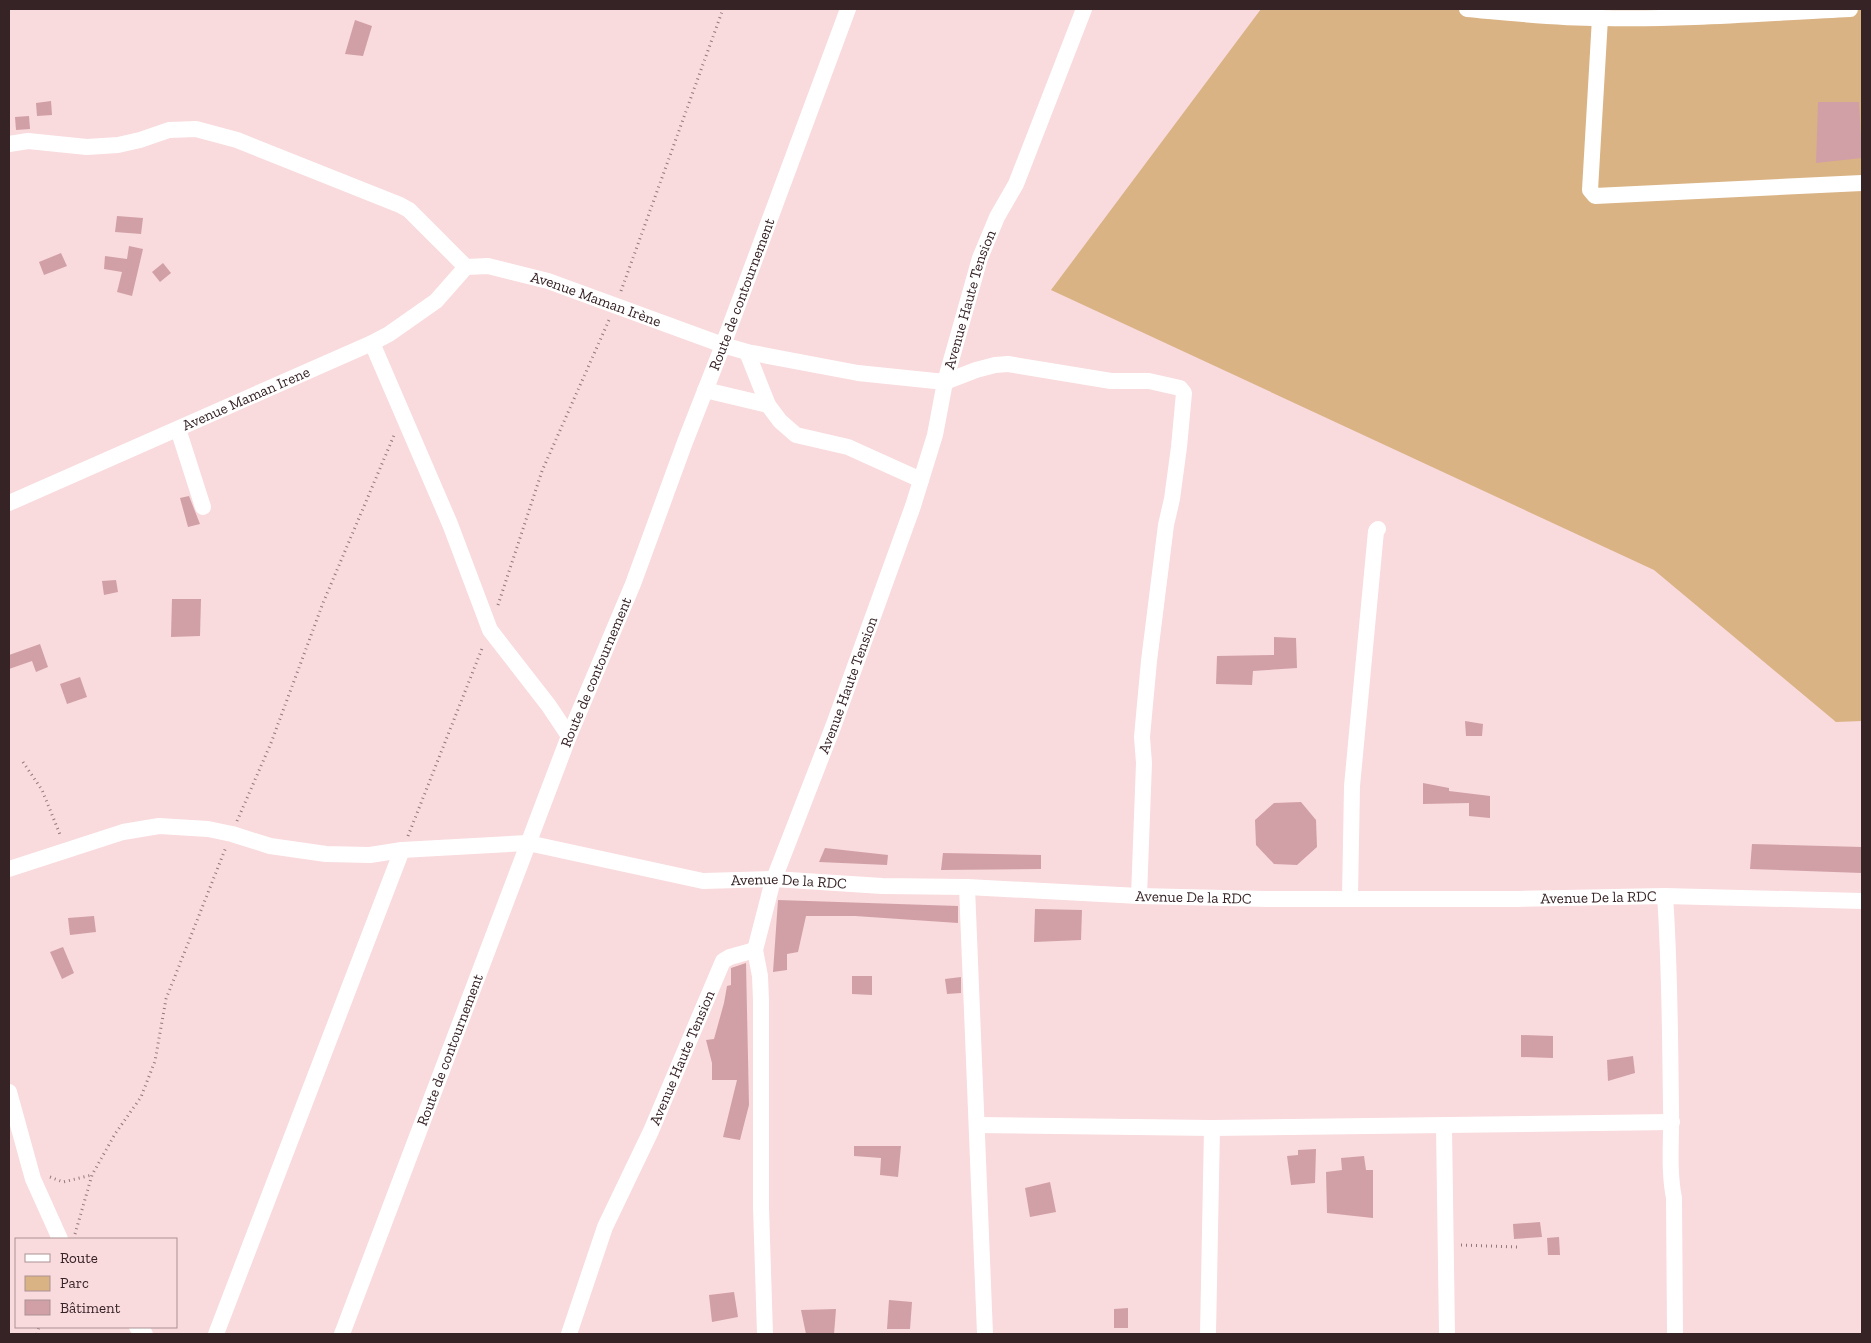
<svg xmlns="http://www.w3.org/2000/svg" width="1871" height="1343" viewBox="0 0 1871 1343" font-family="'Zilla Slab',serif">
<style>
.green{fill:#dab384}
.building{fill:#d1a0a6}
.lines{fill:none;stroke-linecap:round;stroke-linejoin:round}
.path{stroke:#91787b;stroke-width:3;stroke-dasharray:1 4;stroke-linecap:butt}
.minor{stroke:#fff;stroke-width:16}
.labels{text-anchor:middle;stroke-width:4;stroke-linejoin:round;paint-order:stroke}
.street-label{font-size:15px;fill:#362326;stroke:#f9dadd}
</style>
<rect width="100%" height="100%" fill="#f9dadd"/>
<polygon class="green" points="1261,9 1862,9 1862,721 1836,722 1654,570 1051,290"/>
<g class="building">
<polygon points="355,20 372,26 363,56 345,54"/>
<polygon points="51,101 52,115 37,116 36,103"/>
<polygon points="1818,102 1859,102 1862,158 1816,163"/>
<polygon points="29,116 30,129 16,130 15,117"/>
<polygon points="117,216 143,218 141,234 115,232"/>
<polygon points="129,246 143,249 132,296 117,292 122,272 104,269 105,256 127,259"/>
<polygon points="61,253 67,266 44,275 39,262"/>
<polygon points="163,263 171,273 160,282 152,272"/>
<polygon points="189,496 200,524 188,527 180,498"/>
<polygon points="116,580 118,592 104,595 102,581"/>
<polygon points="172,599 201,599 200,636 171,637"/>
<polygon points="1274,637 1296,638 1297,668 1253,671 1252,685 1216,684 1217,656 1274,655"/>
<polygon points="40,644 48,667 36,672 32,661 9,669 9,655"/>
<polygon points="80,677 87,697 67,704 60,684"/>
<polygon points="1465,721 1483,724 1482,736 1466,736"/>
<polygon points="1423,783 1449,788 1449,791 1490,796 1490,818 1469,816 1469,803 1423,804"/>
<polygon points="1301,802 1316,820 1317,847 1297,865 1274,864 1256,845 1255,820 1274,803"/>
<polygon points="1752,844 1862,847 1862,873 1750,869"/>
<polygon points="825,848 888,855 887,865 819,862"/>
<polygon points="943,853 1041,855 1041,869 941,870"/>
<polygon points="778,900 958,906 958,923 855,916 806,916 798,952 787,954 787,970 773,972"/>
<polygon points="1035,909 1082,910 1081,940 1034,942"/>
<polygon points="94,916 96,932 70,935 68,918"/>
<polygon points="63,947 74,973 62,979 50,952"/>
<polygon points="746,963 749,1105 740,1140 723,1137 737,1080 712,1080 712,1063 706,1040 714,1039 724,1003 727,986 731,985 731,968"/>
<polygon points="852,976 872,976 872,995 852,994"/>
<polygon points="961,977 961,993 947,994 945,979"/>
<polygon points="1521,1035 1553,1036 1553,1058 1521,1057"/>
<polygon points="1633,1056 1635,1073 1608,1081 1607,1060"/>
<polygon points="854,1146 901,1146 898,1177 880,1175 881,1158 854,1156"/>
<polygon points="1316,1149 1315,1183 1291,1185 1287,1156 1298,1155 1298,1150"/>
<polygon points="1364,1156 1366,1170 1373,1170 1373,1218 1327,1213 1326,1172 1342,1170 1341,1158"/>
<polygon points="1050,1182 1056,1212 1030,1217 1025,1188"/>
<polygon points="1540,1222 1542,1237 1514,1239 1513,1224"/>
<polygon points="1559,1237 1560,1255 1548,1255 1547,1238"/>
<polygon points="734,1292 738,1317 712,1322 709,1295"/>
<polygon points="889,1300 912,1302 910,1329 887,1329"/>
<polygon points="1128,1308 1128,1328 1114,1328 1114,1309"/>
<polygon points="836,1309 834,1334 806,1334 801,1310"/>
</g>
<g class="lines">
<g class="path">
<polyline points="621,291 723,9"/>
<polyline points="498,605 542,471 609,320"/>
<polyline points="23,762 42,790 61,837"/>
<polyline points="237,821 271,743 323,603 395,433"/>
<polyline points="408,836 483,646"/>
<polyline points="50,1177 63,1182 92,1175"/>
<polyline points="75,1234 92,1175 115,1134 141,1097 155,1061 166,999 226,847"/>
<polyline points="1461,1245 1517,1247"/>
<polyline points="37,1334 39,1327"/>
</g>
<g class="minor">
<path d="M 1467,9 C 1511,13 1555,18 1600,18 C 1683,20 1767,13 1850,9"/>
<polyline points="1600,18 1590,190 1595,196 1862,183"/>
<polyline points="9,144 28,141 87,147 118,145 140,140 169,130 196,129 237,140 400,205 409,210 466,267"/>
<path id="s1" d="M 466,267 L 488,266 L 548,281 L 723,345 L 747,352 L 858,373 L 945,382 L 976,370 L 995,365 L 1008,364 L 1111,381 L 1149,381 L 1180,388 L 1184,393 L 1179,447 L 1172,499 L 1166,525 L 1149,661 L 1144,715 L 1142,737 L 1144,763 L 1139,896"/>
<polyline points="372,343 450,524 490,630 549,706 569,736"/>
<polyline points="747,352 768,405 780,421 796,435 848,447 921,480"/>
<polyline points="705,390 768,405"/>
<polyline points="178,429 203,507"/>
<path id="s2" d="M 9,503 L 372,343 L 389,334 L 436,301 L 466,267"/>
<path id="s3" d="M 9,869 L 123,832 L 159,826 L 208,829 L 232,834 L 270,846 L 326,854 L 370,855 L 402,850 L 528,843 L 703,881 L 774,879 L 882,886 L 967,887 L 1139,896 L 1266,899 L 1517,899 L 1665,896 L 1862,901"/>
<polyline points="967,887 985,1334"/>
<path d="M 1665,896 C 1670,966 1670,1037 1671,1107 C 1672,1137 1668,1168 1674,1198 L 1675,1334"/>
<polyline points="1350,898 1352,786 1376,531 1378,529"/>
<polyline points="755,950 760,976 761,1001 761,1207 765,1334"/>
<polyline points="9,1092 33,1179 60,1239"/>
<polyline points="977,1125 1212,1128 1672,1122"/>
<polyline points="1444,1126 1447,1334"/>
<polyline points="137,1327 145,1334"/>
<polyline points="216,1334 402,850"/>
<path id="s4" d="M 342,1334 L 569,736 L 633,584 L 685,442 L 723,345 L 848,9"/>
<path id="s5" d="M 569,1334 L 605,1227 L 651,1131 L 723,961 L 730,957 L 755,950 L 772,884 L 833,727 L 913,506 L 935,435 L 945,382 L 980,258 L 997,217 L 1016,184 L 1084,9"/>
<polyline points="1208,1334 1212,1128"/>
</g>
</g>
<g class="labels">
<g class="street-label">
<text dy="5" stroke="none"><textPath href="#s4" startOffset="1114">Route de contournement</textPath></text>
<text dy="5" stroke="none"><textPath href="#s1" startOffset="135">Avenue Maman Irène</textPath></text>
<text dy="5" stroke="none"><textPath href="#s5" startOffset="1124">Avenue Haute Tension</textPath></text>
<text dy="5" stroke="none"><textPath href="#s2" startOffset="259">Avenue Maman Irene</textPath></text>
<text dy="5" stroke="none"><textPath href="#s4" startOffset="709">Route de contournement</textPath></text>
<text dy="5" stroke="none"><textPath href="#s5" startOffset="719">Avenue Haute Tension</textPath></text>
<text dy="5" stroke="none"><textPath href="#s3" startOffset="794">Avenue De la RDC</textPath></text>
<text dy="5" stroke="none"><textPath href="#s3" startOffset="1199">Avenue De la RDC</textPath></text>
<text dy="5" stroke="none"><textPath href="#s3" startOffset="1604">Avenue De la RDC</textPath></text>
<text dy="5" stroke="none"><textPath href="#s4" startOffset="304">Route de contournement</textPath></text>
<text dy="5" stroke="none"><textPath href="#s5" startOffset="299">Avenue Haute Tension</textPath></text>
</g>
</g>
<rect width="1871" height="1343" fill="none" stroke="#362326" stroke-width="20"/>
<rect x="15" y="1238" width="162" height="90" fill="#f9dadd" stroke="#ab9194"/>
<rect x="25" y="1254" width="25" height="8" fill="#ffffff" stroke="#ab9194"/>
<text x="60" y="1263" font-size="15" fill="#362326">Route</text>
<rect x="25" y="1276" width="25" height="15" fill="#dab384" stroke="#ab9194"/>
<text x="60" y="1288" font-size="15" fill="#362326">Parc</text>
<rect x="25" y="1300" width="25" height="15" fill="#d1a0a6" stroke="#ab9194"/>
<text x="60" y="1313" font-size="15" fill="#362326">Bâtiment</text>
</svg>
